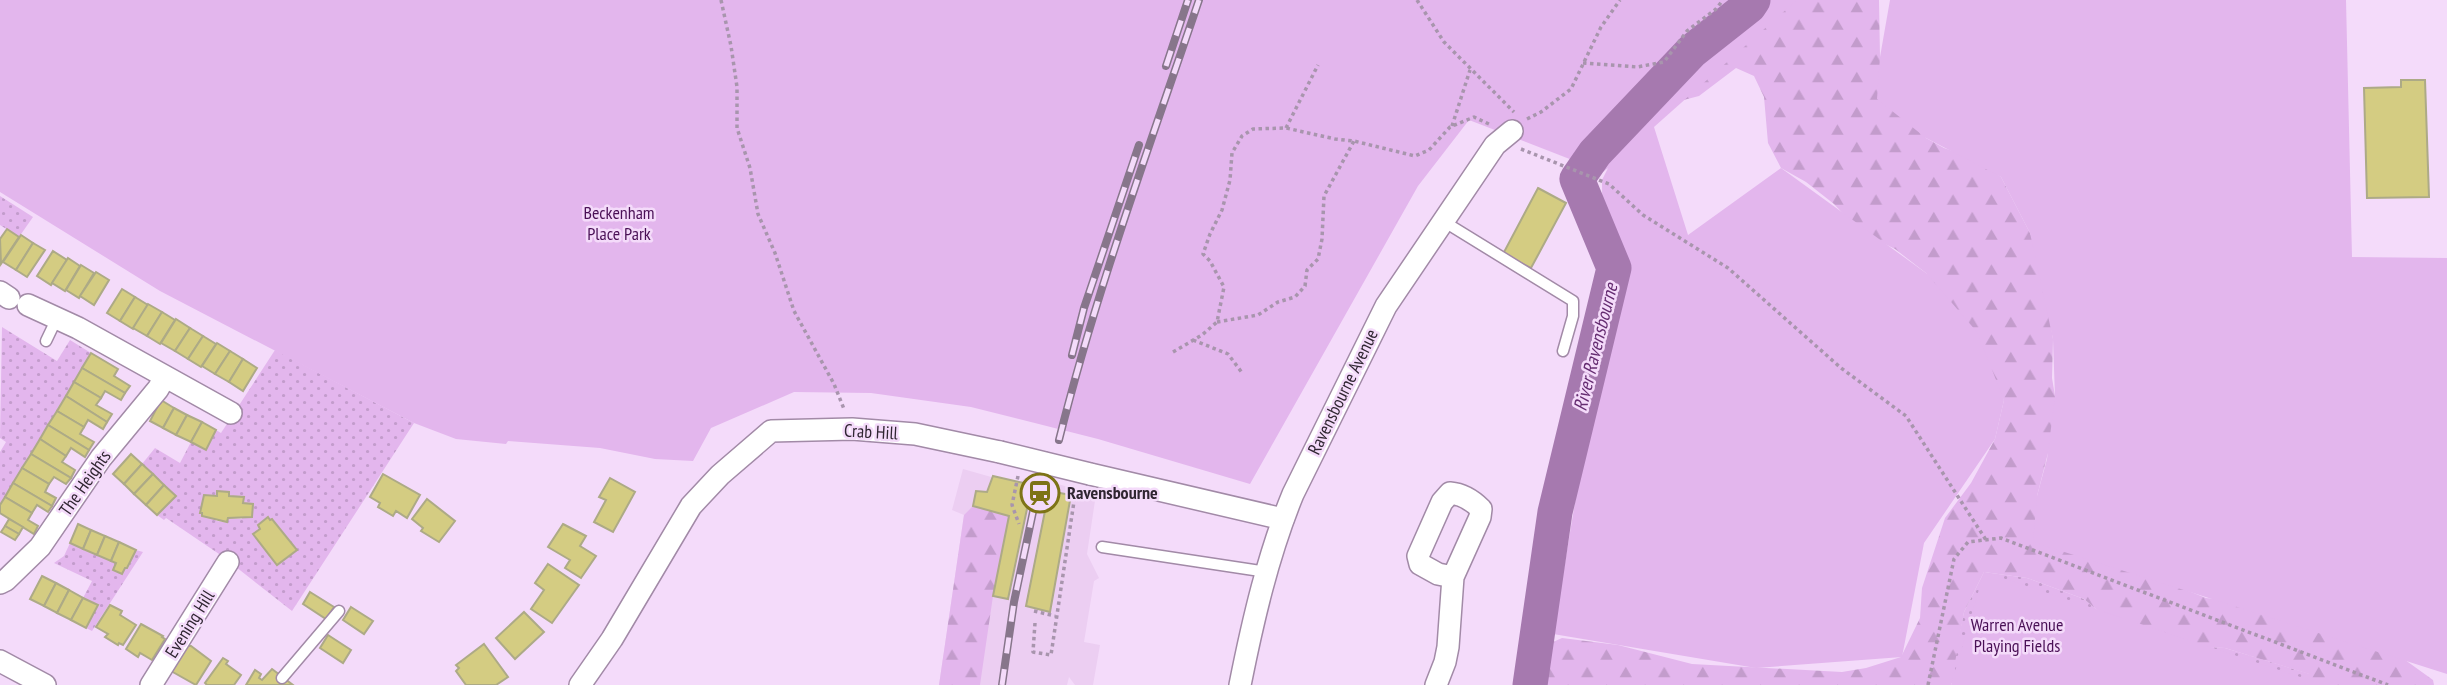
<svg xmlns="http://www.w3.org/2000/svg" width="2447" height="685" viewBox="0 0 2447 685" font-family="'PT Sans Narrow',sans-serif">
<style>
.built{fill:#eccef2}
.grass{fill:url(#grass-dots);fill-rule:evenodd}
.forest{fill:url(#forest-firs)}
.park{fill:#e3b6ed}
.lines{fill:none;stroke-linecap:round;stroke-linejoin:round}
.river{stroke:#a679af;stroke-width:35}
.building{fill:#d4cc82;stroke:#adaa86;stroke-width:2}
.service-casing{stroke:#a28aa7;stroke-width:13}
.minor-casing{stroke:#a28aa7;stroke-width:24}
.path{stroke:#a895ad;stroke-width:3.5;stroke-dasharray:3.5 3.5;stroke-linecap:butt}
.service{stroke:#fff;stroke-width:10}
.minor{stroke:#fff;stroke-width:21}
.rail-casing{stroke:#87768b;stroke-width:8}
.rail{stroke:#f4dbfa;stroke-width:5;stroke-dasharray:16;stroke-linecap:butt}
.minor-bridge-casing{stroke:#a28aa7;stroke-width:24;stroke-linecap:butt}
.minor-bridge{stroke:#fff;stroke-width:21}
.labels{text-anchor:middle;stroke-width:5;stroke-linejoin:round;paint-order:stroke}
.park-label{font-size:18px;fill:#4a1056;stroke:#f4dbfa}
.street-label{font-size:18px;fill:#2f2531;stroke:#f4dbfa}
.poi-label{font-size:18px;font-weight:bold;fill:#2f2531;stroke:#f4dbfa;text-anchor:start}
.water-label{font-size:19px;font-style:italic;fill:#652c71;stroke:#f4dbfa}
</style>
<defs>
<pattern id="grass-dots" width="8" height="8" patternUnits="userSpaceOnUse" patternTransform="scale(1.75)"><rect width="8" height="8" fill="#e3b6ed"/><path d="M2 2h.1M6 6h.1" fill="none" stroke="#c39ccc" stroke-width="1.8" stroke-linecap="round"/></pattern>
<pattern id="forest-firs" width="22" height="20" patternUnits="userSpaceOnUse" patternTransform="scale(1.75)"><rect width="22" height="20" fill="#e3b6ed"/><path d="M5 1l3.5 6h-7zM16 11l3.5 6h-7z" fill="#c39ccc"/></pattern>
</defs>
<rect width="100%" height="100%" fill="#f4dbfa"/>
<polygon class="built" points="963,469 1016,484 1025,478 1034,478 1096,494 1087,554 1099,578 1094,581 1084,642 1100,645 1093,685 1075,685 1069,677 1067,685 939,685 964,515 952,510"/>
<g class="grass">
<polygon points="0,196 33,217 19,237 0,225"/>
<polygon points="2,327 57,361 70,340 91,353 0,505 0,452 6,442 0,438"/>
<path d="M 275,350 L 414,423 L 292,611 L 222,556 L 166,518 L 164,520 L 157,515 L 175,495 L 142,464 L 155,448 L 180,463 L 191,442 L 206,450 L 216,430 L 221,433 ZM 217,491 L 229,496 L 243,497 L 243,503 L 252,503 L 252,517 L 242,516 L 242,519 L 228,518 L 227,522 L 216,521 L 216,517 L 200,512 L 204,496 L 217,496 ZM 268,518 L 270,520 L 273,519 L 297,550 L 277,565 L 253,535 Z"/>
<polygon points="70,543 116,563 113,570 122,574 125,568 128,568 136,550 143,552 92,631 86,628 98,606 83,598 92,581 54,563 64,556"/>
<polygon points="1984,572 2027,578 2084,599 2136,642 2225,648 2310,674 2310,685 1994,654 1949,685 1964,612"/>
</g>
<g class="forest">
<polygon points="1668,0 1879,0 1880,57 1926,138 1944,148 1976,159 2001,177 2030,233 2040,259 2053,339 2052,378 2058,414 2037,496 2181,588 2206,598 2255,603 2401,657 2433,680 2434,685 2310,685 2309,674 2225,648 2138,644 2084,599 2027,578 1984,572 1964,612 1951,685 1538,685 1542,647 1562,638 1618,645 1692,664 1842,672 1866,668 1901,657 1920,618 1922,588 1945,518 1971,483 1995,439 2004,400 1926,273 1895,249 1859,231 1834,204 1806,182 1781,168 1768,143 1764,97 1754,76 1736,68 1699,96 1672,103"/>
<polygon points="973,506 1009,516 993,596 980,685 939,685 964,515"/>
</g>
<g class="park">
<polygon points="0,0 1797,0 1654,127 1688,235 1781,168 1926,273 1977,332 2004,400 1995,439 1924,543 1902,657 1756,668 1553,634 1585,443 1594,348 1603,350 1602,180 1608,168 1603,172 1469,120 1418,186 1250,484 1098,439 971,407 871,393 794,392 711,428 693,461 655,459 600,448 508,441 506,444 456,439 414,423 160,291 0,192"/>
<polygon points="1890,0 2346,0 2352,257 2447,258 2447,674 2033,542 2037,496 2047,459 2055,397 2053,339 2030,233 2001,177 1926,138 1877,99 1880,57"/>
<polygon points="1984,572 2324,685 1951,685"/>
</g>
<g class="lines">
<polyline class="river" points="1530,685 1555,512 1614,268 1577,179 1595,153 1692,51 1749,6 1753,0"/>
</g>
<g class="building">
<polygon points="2401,80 2425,80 2429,197 2367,198 2364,88 2401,87"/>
<polygon points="1538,188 1566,203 1531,268 1503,254"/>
<polygon points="7,229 19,237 1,264 0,239"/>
<polygon points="21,235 33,243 16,270 3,262"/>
<polygon points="33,243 45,250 27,277 16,270"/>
<polygon points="53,251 67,260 51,285 37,276"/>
<polygon points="68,258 80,266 65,291 52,283"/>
<polygon points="81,265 94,273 79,298 66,290"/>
<polygon points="96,272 109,280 94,305 80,296"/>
<polygon points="122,289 135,297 120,321 107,313"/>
<polygon points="135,297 148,305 133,329 120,321"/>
<polygon points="148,304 162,312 147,336 133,328"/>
<polygon points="162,312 175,320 160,344 147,336"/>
<polygon points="176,319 190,328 175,351 161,343"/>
<polygon points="190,328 203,336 188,359 175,351"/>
<polygon points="203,336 216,344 201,367 188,359"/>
<polygon points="217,343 230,351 215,374 202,366"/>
<polygon points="230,351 243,359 229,382 215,374"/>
<polygon points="91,353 118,369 114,376 130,386 125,393 82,368"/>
<polygon points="243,359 257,368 243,391 229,382"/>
<polygon points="82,368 125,393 121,400 105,391 101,398 74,382"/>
<polygon points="74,382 101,398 96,405 112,414 107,422 66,396"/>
<polygon points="66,396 107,422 103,429 88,420 84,427 57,411"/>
<polygon points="161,400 174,408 163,428 150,421"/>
<polygon points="174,408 187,415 176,435 163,428"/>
<polygon points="57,411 84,427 80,434 94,442 89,450 48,425"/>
<polygon points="187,415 202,422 191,442 176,435"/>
<polygon points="202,422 216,430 206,450 191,442"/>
<polygon points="48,425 89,450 85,457 71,448 66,456 40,439"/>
<polygon points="40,439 66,456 62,462 75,470 71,478 31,454"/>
<polygon points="31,454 71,478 66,484 54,477 49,484 22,468"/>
<polygon points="131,454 142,464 124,484 113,474"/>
<polygon points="142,464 153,474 134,494 124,484"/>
<polygon points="22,468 49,484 45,492 56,498 52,506 13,483"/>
<polygon points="153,474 164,485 146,505 134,494"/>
<polygon points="383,474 420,495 407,518 396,511 393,516 378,507 380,503 370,497"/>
<polygon points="993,476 1032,485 1008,599 993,596 1009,516 973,506 976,491 987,492"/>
<polygon points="610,478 635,492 613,532 594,522 606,500 599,497"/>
<polygon points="13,483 52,506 48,512 37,505 32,513 5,497"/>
<polygon points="164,485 176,496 157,515 146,505"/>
<polygon points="217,491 229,492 229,496 244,497 243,503 253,504 252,517 228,518 227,522 202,516 202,513 200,513 204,495 217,496"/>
<polygon points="1049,491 1071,495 1050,612 1026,606"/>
<polygon points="5,497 32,513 28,520 38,526 34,534 0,513 0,505"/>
<polygon points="427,499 455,521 439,542 421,531 423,528 412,519"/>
<polygon points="268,517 270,520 272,519 297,550 277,565 253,534 260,529 258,525"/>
<polygon points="9,519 23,527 19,534 5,526"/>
<polygon points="78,524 91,530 83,549 70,543"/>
<polygon points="563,524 586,536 580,546 596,556 581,578 565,568 570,560 548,547"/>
<polygon points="5,526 19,534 15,540 1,532"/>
<polygon points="91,530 105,536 97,555 83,549"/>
<polygon points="105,536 119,542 111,561 97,555"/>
<polygon points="119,542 136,550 127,568 125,568 122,574 113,570 116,563 111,561"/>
<polygon points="548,564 579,585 552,623 531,609 544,590 535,583"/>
<polygon points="42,576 56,583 44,606 30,599"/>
<polygon points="56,583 69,590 57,613 44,606"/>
<polygon points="69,590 83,598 71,620 57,613"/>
<polygon points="310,592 334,607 326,619 303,604"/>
<polygon points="83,598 98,605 86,628 71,620"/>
<polygon points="110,605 122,611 120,615 136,625 123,645 119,643 118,645 105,637 108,634 96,627"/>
<polygon points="351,607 373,621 364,634 343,620"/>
<polygon points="524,612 544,632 515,659 496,638"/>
<polygon points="141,624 163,636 162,637 165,639 152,660 140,653 138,657 126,649"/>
<polygon points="328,635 351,650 343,663 320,648"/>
<polygon points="484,644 508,677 496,685 466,685 456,671 459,668 456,665"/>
<polygon points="187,646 191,646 211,661 196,685 171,671"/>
<polygon points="223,658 228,661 226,664 241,675 234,685 207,685 205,683"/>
<polygon points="272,669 293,685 246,685 255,670 261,674 259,678 262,680"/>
</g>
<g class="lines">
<defs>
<g id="service">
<polyline points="1443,221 1573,301 1573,316 1563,351"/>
<polyline points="46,341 57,318"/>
<polyline points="1102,547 1267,572"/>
<polyline points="282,678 339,611"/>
</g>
<g id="minor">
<polyline points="0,292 9,298"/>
<polyline points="28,305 78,328 231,413"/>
<polyline points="1090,474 1283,519"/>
<polyline points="0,583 6,580 40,547 101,458 158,389 165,377"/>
<polyline points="0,661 45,685"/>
<polyline points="151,685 228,562"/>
<polyline points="580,685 612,639 691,506 720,475 771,431 852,429 915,434 1000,452"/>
<path d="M 1240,685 C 1253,620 1268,555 1293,494 L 1386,306 L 1495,145 L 1512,131"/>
<path d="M 1436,685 L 1445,662 L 1448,647 L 1453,577 L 1480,517 L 1481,509 C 1472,500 1462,494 1450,493 L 1442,502 L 1418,556 L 1420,564 L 1438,574 L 1453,577"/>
</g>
</defs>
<use href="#service" class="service-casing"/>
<use href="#minor" class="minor-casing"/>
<g class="path">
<polyline points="721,0 731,46 737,87 737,128 750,168 758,214 775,253 794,311 834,384 844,409"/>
<polyline points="1417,0 1444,42 1514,112"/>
<polyline points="1583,63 1637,67 1664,62 1687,31 1716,9 1723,0"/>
<polyline points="1527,119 1541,112 1571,89 1601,27 1620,0"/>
<polyline points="1452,126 1470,70"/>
<polyline points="1286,128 1318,65"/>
<polyline points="1521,149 1609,184 1643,215 1728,268 1841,368 1906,416 1986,540"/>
<polyline points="1217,322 1258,315 1278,302 1295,297 1305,286 1307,270 1318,259 1322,239 1324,196 1354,141"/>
<polyline points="1193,340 1228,354 1243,374"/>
<polyline points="1173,352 1202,335 1217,322 1224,287 1210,261 1203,254 1210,234 1222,210 1230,180 1232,153 1242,136 1253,129 1286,128 1335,139 1354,141 1415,156 1429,150 1450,127 1474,117 1491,125"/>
<polyline points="1018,476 1012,505 1019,524"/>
<polyline points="1034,611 1055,616"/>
<polyline points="1035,623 1033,652 1051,655 1076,488"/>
<polyline points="1928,685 1954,559 1968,542 2001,538 2388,685"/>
</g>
<use href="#service" class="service"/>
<use href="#minor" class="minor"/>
<defs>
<g id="rail">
<polyline points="1166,66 1188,0"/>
<polyline points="1072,355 1084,308 1139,145"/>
<path d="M 1059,440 C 1096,291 1150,145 1199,0"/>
<polyline points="1002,685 1014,602 1045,455"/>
</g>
</defs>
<use href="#rail" class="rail-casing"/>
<use href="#rail" class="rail"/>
<defs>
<polyline id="minor-bridge" points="1000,452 1090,474"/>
</defs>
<use href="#minor-bridge" class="minor-bridge-casing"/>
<use href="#minor-bridge" class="minor-bridge"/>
</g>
<defs>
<symbol id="station-ring" viewBox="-11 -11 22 22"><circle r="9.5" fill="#f4dbfa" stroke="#7d7316" stroke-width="1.5"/><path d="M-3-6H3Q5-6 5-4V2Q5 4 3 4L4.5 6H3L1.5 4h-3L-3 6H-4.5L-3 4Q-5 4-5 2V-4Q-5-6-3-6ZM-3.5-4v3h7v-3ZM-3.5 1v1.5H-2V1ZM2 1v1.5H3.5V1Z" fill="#7d7316"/></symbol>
</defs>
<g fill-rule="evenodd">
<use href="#station-ring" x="1018" y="471" width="44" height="44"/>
</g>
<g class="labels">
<g class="park-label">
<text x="619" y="219">Beckenham<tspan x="619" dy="21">Place Park</tspan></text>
<text x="2017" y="631">Warren Avenue<tspan x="2017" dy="21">Playing Fields</tspan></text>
</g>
<g class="street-label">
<text transform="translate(1343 392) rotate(-64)" y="6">Ravensbourne Avenue</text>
<text transform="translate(871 432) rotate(3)" y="6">Crab Hill</text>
<text transform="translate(85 483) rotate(-55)" y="6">The Heights</text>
<text transform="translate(190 624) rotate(-58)" y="6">Evening Hill</text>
</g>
<g class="poi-label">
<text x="1067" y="499">Ravensbourne</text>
</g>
<g class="water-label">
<text transform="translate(1595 347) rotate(-76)" y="7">River Ravensbourne</text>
</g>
</g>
</svg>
